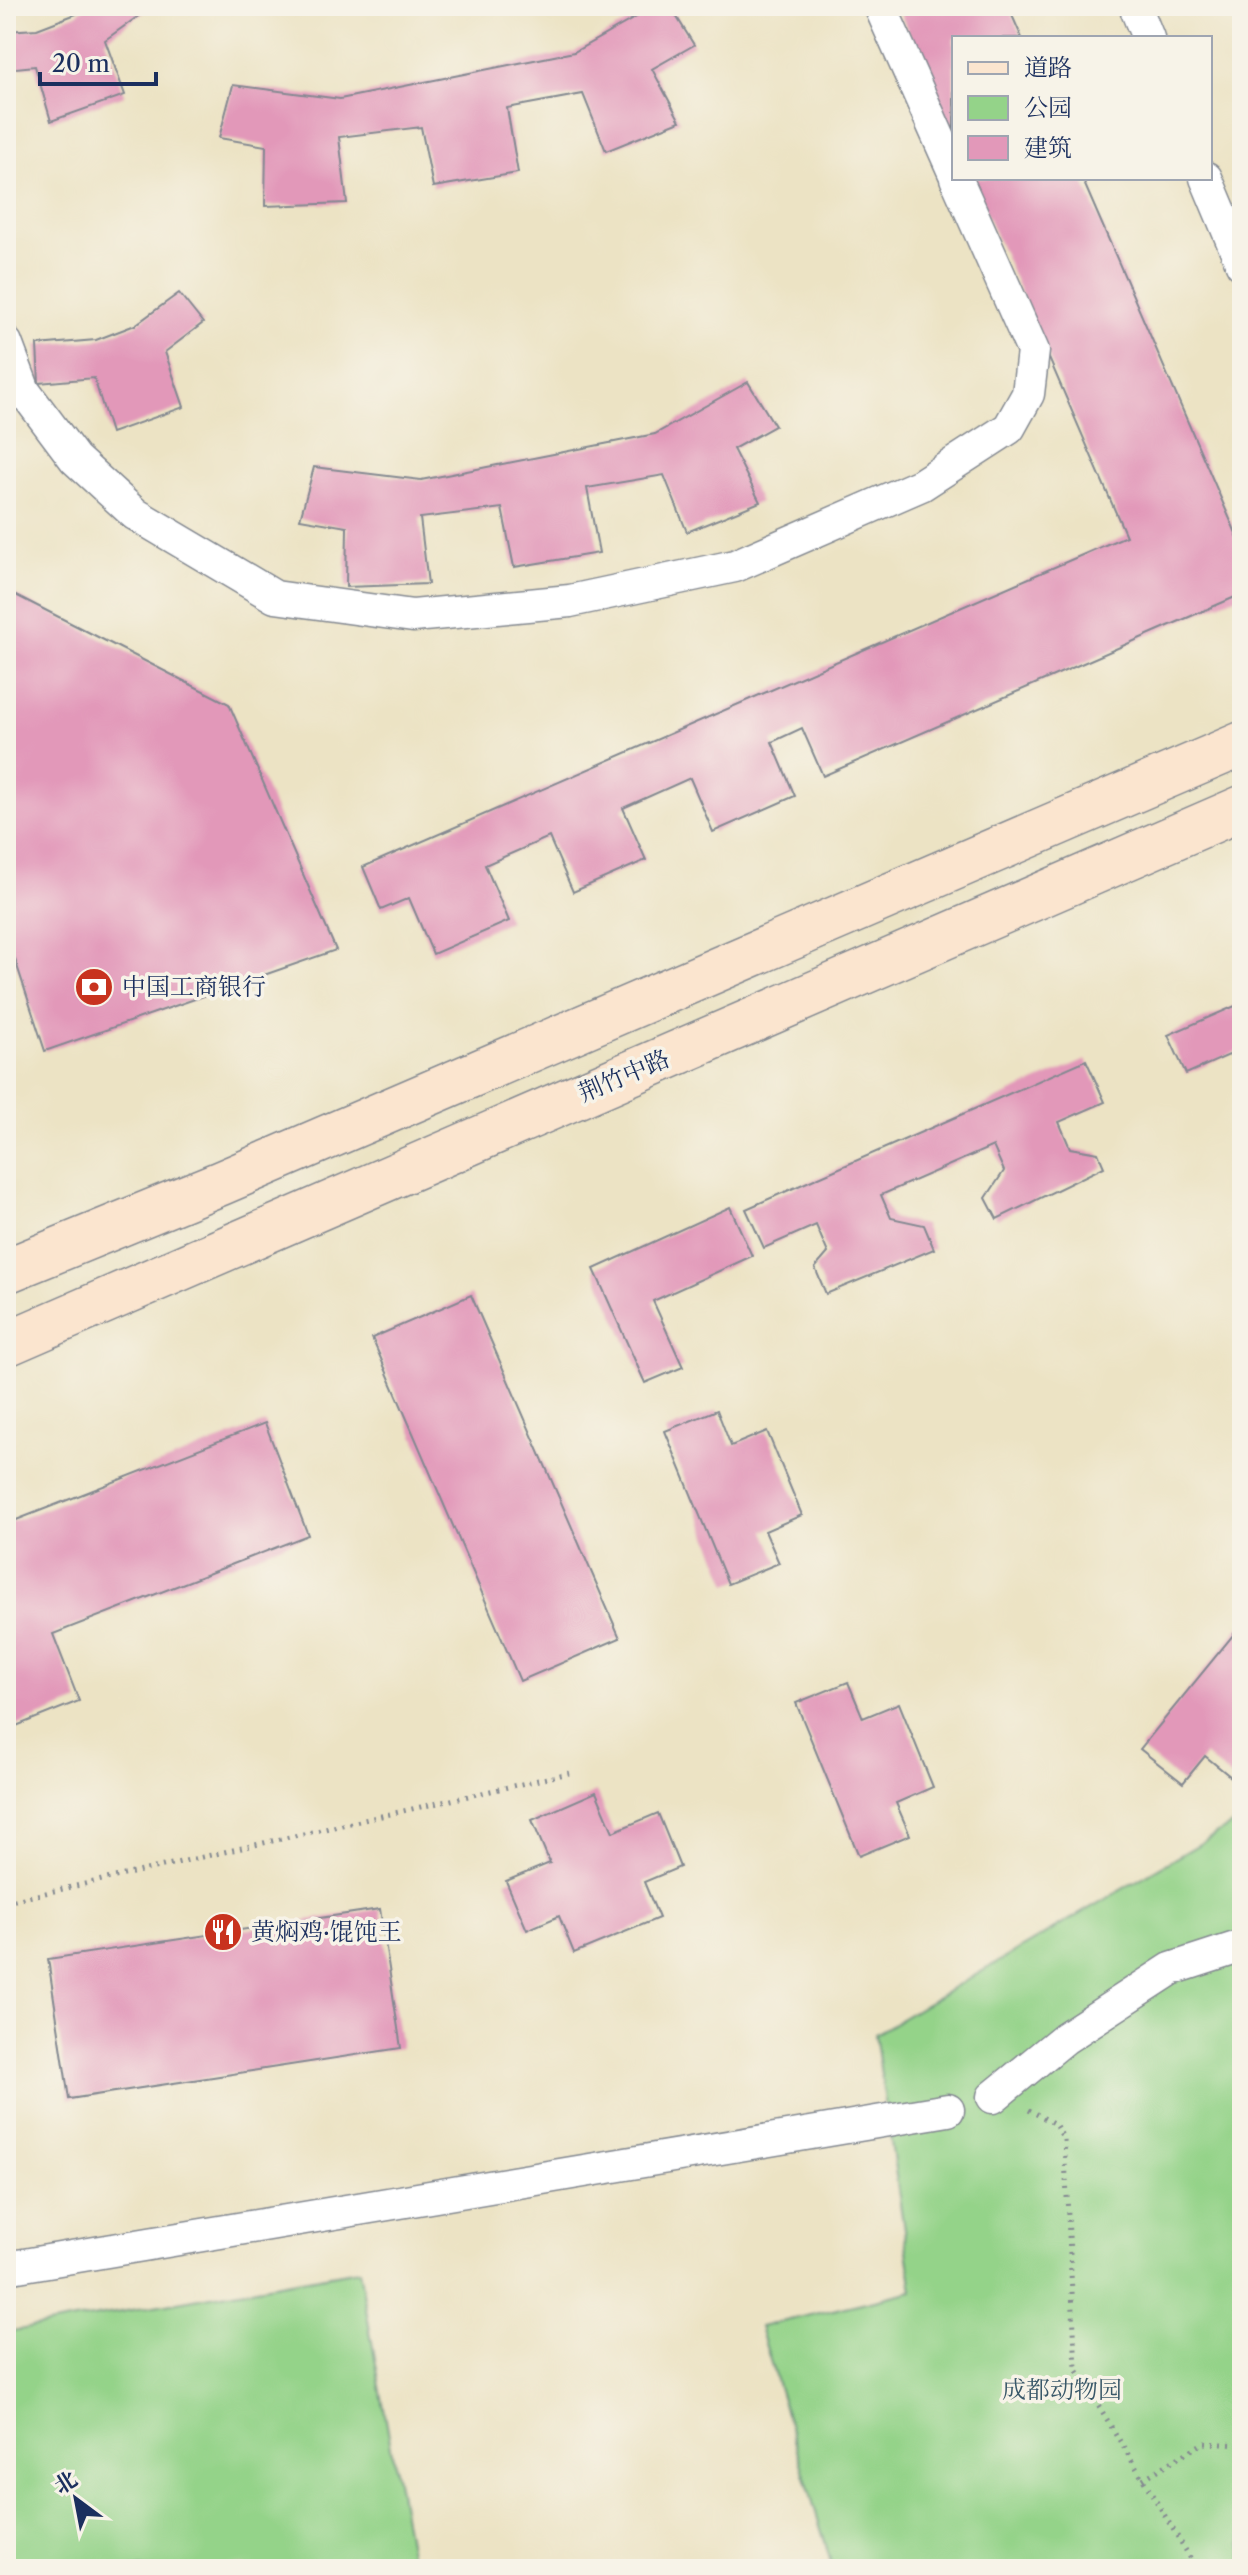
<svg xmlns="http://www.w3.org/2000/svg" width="1248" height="2575" viewBox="0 0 1248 2575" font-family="'Libre Caslon Text','Noto Serif SC',serif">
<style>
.green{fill:#94d389;stroke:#588174;stroke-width:2}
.building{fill:#e298b9}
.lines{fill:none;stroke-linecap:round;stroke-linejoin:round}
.street-casing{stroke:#848991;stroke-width:35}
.secondary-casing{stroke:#848991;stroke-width:47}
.path{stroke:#848991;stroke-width:5;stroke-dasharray:2 6;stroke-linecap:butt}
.street{stroke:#fff;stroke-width:32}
.secondary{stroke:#fbe5cf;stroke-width:44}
.labels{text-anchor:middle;stroke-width:7;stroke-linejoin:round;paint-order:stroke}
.poi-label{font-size:24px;fill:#1b2f5e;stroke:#f7f3e8;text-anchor:start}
.street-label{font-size:24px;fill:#1b2f5e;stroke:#f7f3e8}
.park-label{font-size:24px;fill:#395869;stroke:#f7f3e8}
</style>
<rect width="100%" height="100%" fill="#f7f3e8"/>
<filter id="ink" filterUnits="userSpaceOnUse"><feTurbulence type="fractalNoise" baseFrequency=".0125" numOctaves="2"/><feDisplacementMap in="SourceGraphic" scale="16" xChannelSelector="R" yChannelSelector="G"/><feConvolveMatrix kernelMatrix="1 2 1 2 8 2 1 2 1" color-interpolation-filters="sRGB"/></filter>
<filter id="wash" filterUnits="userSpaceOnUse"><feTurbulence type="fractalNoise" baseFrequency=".006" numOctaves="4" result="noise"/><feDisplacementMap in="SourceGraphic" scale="32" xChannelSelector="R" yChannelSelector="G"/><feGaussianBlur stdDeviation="1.8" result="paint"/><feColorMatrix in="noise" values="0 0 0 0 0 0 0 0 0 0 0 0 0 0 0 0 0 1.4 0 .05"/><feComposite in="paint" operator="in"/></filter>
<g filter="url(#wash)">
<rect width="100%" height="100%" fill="#ece3c4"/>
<g class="green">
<polygon points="1242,1819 1242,2569 833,2569 760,2327 913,2291 875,2034"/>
<polygon points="359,2270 413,2569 6,2569 6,2332"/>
</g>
<g id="blocks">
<g class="building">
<polygon points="87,6 139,6 144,12 105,40 125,95 51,121 35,66 6,69 6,31 37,29 76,14"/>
<polygon points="656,6 670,6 694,45 652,69 680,121 606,151 583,94 507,108 518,173 433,187 421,127 339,137 347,203 265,206 266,146 219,138 233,85 340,99 574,52"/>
<polygon points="897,6 1008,6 1022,38 954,38 954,138"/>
<polygon points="971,178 1082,178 1242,547 1242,594 823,776 802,728 772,742 795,796 713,832 690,778 623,808 646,860 573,892 549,837 485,865 509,921 433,954 409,898 381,910 363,867 1126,536"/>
<polygon points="179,293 203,323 165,352 184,407 111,433 94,378 39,383 37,345 96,340 135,325"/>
<polygon points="748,382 775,426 733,449 760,502 687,532 664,475 587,488 599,553 514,567 502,508 420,518 428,584 346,587 347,527 300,519 314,467 421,480 655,434"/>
<polygon points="6,590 229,704 336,950 45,1051 6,932"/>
<polygon points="1242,1003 1242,1059 1238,1051 1186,1074 1168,1035"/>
<polygon points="1086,1060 1105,1102 1059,1122 1070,1148 1098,1153 1104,1167 997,1219 986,1198 1004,1171 993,1146 881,1195 891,1218 924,1225 934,1249 826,1294 815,1268 828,1253 816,1225 764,1248 746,1209"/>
<polygon points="730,1207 752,1256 653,1301 683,1367 645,1383 594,1269"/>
<polygon points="471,1295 620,1638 520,1681 372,1338"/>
<polygon points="717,1410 731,1446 767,1431 802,1515 765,1531 779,1563 728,1584 665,1431"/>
<polygon points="265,1423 308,1535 53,1634 79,1701 6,1730 6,1524"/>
<polygon points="1242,1624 1242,1774 1236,1781 1205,1756 1183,1783 1140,1749"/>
<polygon points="848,1682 863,1718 899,1703 933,1787 896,1803 910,1835 859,1856 796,1703"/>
<polygon points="596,1792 613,1832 658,1813 680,1867 644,1882 659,1918 574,1953 559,1916 527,1930 506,1881 550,1863 532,1820"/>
<polygon points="380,1909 401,2048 69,2099 48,1959"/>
<polygon points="243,2565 244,2569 222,2569 222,2567"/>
</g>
</g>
</g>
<g filter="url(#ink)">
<use href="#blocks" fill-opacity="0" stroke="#848991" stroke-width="2"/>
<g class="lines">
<defs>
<g id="street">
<polyline points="880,6 954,172"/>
<polyline points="1135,6 1148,38"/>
<polyline points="1206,178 1242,264"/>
<polyline points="6,343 24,391 75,459 135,514 275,597 413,616 570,601 735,566 921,485 1009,428 1028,394 1033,351 956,178"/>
<polyline points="993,2097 1065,2038 1171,1969 1242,1946"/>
<polyline points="6,2268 948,2110"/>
</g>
<g id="secondary">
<polyline points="6,1271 221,1183 1242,744"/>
<polyline points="6,1344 1242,808"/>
</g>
</defs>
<use href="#street" class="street-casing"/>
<use href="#secondary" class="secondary-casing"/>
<g class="path">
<polyline points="6,1902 569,1773"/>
<polyline points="1029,2110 1055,2124 1064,2139 1076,2368 1197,2569"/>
<polyline points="1143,2479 1203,2443 1242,2445"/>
</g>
<use href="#street" class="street"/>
<use href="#secondary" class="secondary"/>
</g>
</g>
<defs>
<symbol id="bank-disc" viewBox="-11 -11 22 22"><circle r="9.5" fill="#c8321e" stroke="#f7f3e8"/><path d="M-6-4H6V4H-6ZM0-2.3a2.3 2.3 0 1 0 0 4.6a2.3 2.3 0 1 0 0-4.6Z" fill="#fff"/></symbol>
<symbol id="restaurant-disc" viewBox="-11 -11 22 22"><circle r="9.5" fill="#c8321e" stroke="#f7f3e8"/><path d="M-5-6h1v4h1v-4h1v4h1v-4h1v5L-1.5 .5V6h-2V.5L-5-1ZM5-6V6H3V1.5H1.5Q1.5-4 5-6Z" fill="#fff"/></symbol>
</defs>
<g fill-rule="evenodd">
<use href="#bank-disc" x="72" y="965" width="44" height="44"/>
<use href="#restaurant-disc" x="201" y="1910" width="44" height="44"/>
</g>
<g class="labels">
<g class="poi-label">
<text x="122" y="995">中国工商银行</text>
<text x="251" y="1940">黄焖鸡·馄饨王</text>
</g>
<g class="street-label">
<text transform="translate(624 1076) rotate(-23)" y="8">荆竹中路</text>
</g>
<g class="park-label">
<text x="1062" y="2398">成都动物园</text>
</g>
</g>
<rect width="1248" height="2575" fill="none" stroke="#f7f3e8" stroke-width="32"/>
<rect x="952" y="36" width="260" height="144" fill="#f7f3e8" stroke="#9fa5b1" stroke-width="2"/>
<rect x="968" y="62" width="40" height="12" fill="#fbe5cf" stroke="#9fa5b1" stroke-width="2"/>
<text x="1024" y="76" font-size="24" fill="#1b2f5e">道路</text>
<rect x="968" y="96" width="40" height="24" fill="#94d389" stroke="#9fa5b1" stroke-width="2"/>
<text x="1024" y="116" font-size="24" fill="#1b2f5e">公园</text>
<rect x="968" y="136" width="40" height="24" fill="#e298b9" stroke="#9fa5b1" stroke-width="2"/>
<text x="1024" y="156" font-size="24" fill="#1b2f5e">建筑</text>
<g transform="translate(76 2499) rotate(328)" stroke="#f7f3e8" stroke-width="6" paint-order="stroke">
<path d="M0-6L14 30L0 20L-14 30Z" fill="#1b2f5e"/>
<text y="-12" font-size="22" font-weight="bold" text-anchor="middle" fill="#1b2f5e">北</text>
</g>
<path d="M40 72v12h116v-12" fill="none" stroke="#1b2f5e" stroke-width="4"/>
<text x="52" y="72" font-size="24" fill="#1b2f5e" stroke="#f7f3e8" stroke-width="6" paint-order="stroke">20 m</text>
</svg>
